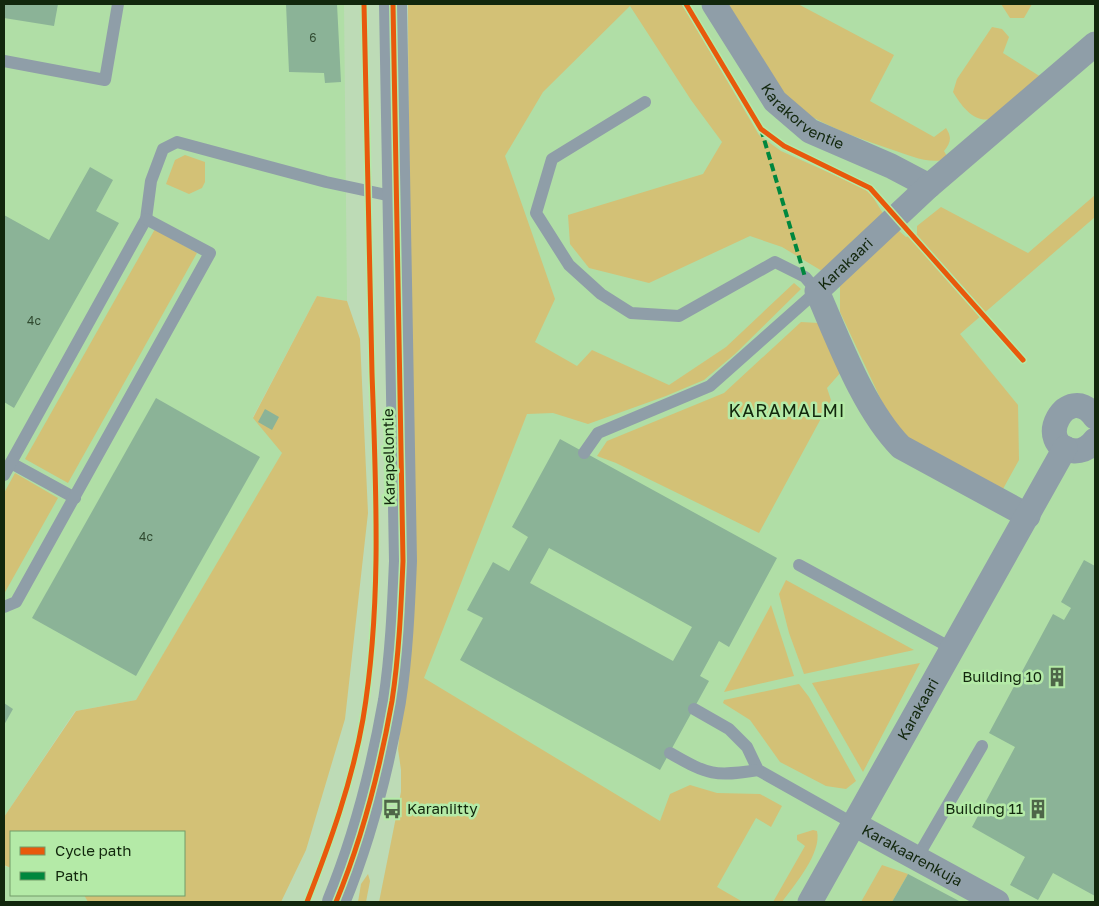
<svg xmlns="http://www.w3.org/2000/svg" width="1099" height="906" viewBox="0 0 1099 906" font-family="'Golos Text',sans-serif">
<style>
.built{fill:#b0dea6}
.green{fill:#d3c176}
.building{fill:#8bb397;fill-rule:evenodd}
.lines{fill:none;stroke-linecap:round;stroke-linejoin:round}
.service{stroke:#8f9ea8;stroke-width:12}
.minor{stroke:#8f9ea8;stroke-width:25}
.tertiary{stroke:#8f9ea8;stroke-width:28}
.quiet{stroke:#00873e;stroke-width:4;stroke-dasharray:8 4;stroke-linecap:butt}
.cycleway-casing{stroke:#b4eaa7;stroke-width:8}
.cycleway{stroke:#e8590c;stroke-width:5}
.labels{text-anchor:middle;stroke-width:5;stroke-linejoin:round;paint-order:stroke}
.number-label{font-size:12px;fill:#304a30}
.street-label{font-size:15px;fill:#12270d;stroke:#b4eaa7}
.poi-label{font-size:15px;fill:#12270d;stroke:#b4eaa7;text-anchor:end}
.quarter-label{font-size:18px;letter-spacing:1px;fill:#12270d;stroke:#b4eaa7}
</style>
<rect width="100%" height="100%" fill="#bddbb6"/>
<g class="built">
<polygon points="4,4 344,4 347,301 317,296 253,417 283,453 136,700 75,711 4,817"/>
<polygon points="576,4 1095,4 1095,902 672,902 423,678 527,413 535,342 449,122"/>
<polygon points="4,866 11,868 11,895 84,895 88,902 4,902"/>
</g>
<g class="green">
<polygon points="408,4 682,4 759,135 781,151 863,188 871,194 884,215 822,271 782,247 750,236 649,283 589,268 570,244 568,215 703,174 722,142 691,100 630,6 543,92 505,156 555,299 535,342 577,366 592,350 669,385 726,347 794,283 801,289 735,354 704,380 666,396 588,424 553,413 527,414 424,678 660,821 670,794 690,785 717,793 760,794 782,806 771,827 756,818 717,887 743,902 379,902 401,792 401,770 398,749 411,634"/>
<path d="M 724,4 L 798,4 L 894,55 L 870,101 L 934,137 L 946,128 C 952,137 951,143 944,151 L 948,158 C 933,166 908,155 893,150 C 866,141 838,131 812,117 C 771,94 748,42 724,4 Z"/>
<polygon points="1001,4 1032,4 1024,18 1010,18"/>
<path d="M 992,27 L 1002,29 L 1009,37 L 1003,53 L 1041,77 L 992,119 C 974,123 962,107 953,92 L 957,79 Z"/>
<polygon points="185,155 205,162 205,182 202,188 189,194 166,184 175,160"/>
<polygon points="1095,195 1095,217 960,334 1018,405 1019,460 1003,489 905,436 890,419 840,312 840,281 898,230 906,237 917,234 917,226 941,207 1028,253"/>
<polygon points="155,229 197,253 68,483 25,459"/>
<polygon points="317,296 347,301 360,339 368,513 345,719 306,850 281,902 88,902 84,895 184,895 184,832 11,832 11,868 4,865 4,817 76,711 136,700 282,453 253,418"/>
<polygon points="801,322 819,323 842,371 827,388 831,400 759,533 616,463 597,456 607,441 724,393"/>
<polygon points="15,473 58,498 4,594 4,493"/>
<polygon points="786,580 914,650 804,674 789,633 779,594"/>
<polygon points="771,605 794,676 724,692"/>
<polygon points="920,663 863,772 812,683"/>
<polygon points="799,684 809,697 856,781 846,789 826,786 780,762 750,720 723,703 724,700"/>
<path d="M 813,830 L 817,831 C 822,853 795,884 782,902 L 773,902 L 805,846 L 797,840 L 797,835 Z"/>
<polygon points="882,865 908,874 892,902 861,902"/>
<polygon points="368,874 370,881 366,902 358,902 361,884"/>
</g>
<g class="building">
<polygon points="4,4 58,4 54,26 4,18"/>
<polygon points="286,4 337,4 341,82 325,83 324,73 289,72"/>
<polygon points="90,167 113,180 96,211 119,223 14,408 4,402 4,215 49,240"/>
<polygon points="156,398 260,457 136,676 32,618"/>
<polygon points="265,409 279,417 272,430 258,422"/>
<path d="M 560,439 L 777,558 L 729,647 L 719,641 L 700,676 L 709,681 L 660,770 L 460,660 L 483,618 L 467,610 L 493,562 L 509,571 L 528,537 L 512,527 ZM 549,548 L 692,627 L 673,661 L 530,583 Z"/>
<polygon points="1084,560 1095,566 1095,896 1053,873 1038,900 1010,885 1025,857 972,827 1015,747 989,733 1053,614 1064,620 1071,608 1061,602"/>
<polygon points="4,703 13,709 4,725"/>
<polygon points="908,874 961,902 892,902"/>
</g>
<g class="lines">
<g class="service">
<polyline points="4,61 105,80 118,4"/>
<polyline points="584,453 598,433 710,386 817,291 805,277 775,262 679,316 631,313 601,294 569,265 536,213 552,159 645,102"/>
<polyline points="11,463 75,498"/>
<polyline points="4,475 146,219 151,181 163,149 177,142 326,182 396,197"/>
<polyline points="799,565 953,649"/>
<polyline points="4,607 16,602 210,253 146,219"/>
<polyline points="694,709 729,729 747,747 758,770 854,824"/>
<path d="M 670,753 C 708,775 715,777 758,770"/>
<polyline points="917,858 982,746"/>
</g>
<g class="minor">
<path id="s1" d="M 714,4 L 775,101 L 810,131 L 891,166 L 929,186"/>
<path d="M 1095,417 C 1067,379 1031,447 1075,451 C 1084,451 1090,447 1095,440"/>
<path id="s2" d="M 1028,516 L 901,447 C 863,408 839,341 817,291 L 929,186 L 1095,44"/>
<path id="s3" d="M 854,824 L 997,902"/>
<path id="s4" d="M 810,902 L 1065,448"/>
</g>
<path class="tertiary" d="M 336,902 C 362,839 380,769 392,701 C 399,655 401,608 403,561 L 393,4"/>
<polyline class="quiet" points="761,129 805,277"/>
<defs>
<g id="cycleway">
<polyline points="686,4 761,129 784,146 870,188 1023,360"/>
<path d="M 307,902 C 330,843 352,782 363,719 C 382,605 376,489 372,373 C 369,250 366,127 364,4"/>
<path d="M 336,902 C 362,839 380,769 392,701 C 399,655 401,608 403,561 L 393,4"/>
</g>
</defs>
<use href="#cycleway" class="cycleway-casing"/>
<use href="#cycleway" class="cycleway"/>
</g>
<defs>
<symbol id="building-bare" viewBox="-9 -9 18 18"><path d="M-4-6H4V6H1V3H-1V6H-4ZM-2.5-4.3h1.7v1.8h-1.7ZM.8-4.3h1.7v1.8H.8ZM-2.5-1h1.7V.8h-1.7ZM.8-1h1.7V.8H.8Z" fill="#4e6648" stroke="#b4eaa7" stroke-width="2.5" paint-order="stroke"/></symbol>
<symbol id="bus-bare" viewBox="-9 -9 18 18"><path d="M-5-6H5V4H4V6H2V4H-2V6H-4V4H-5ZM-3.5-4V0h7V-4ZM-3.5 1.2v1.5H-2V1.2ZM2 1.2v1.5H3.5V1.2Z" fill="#4e6648" stroke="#b4eaa7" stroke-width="2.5" paint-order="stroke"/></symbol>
</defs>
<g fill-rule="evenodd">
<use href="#building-bare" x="1043" y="663" width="28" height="28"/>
<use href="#bus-bare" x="378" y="795" width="28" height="28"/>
<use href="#building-bare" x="1024" y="795" width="28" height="28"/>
</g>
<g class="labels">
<g class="number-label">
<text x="313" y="42">6</text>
<text x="34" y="325">4c</text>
<text x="146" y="541">4c</text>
</g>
<g class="street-label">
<text dy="5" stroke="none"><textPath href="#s1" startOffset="146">Karakorventie</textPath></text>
<text dy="5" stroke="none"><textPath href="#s2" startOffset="362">Karakaari</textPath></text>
<text transform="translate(389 457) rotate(-91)" y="5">Karapellontie</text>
<text dy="5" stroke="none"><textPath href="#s4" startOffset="221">Karakaari</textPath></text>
<text dy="5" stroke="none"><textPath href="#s3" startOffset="66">Karakaarenkuja</textPath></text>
</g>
<g class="poi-label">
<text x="1042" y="682">Building 10</text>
<text x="407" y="814" text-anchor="start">Karaniitty</text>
<text x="1023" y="814">Building 11</text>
</g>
<g class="quarter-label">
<text x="787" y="417">KARAMALMI</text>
</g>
</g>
<rect width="1099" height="906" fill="none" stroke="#12270d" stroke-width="10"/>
<rect x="10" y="831" width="175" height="65" fill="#b4eaa7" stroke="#739c69"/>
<rect x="20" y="847" width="25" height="8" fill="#e8590c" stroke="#739c69"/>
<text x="55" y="856" font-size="15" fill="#12270d">Cycle path</text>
<rect x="20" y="872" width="25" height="8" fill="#00873e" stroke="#739c69"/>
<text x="55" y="881" font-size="15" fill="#12270d">Path</text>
</svg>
